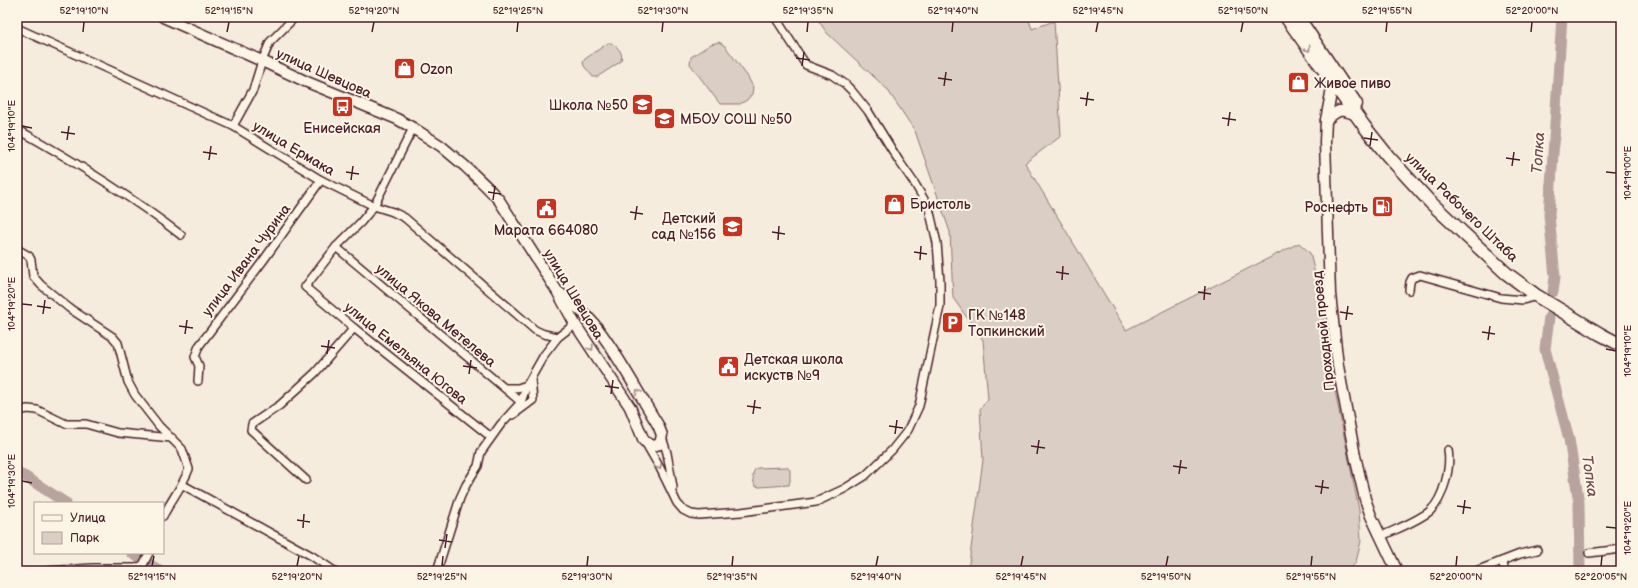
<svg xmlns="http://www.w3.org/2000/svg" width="1638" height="588" viewBox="0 0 1638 588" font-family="'Balsamiq Sans',sans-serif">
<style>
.green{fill:#dbcec4;stroke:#927678}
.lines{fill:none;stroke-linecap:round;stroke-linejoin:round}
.river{stroke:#b8a39e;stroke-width:11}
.street-casing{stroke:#4a1f2b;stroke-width:10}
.secondary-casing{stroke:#4a1f2b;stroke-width:13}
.primary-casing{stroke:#4a1f2b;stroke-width:15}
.street{stroke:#fcf5e5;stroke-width:7}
.secondary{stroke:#fcf5e5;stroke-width:10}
.primary{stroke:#fcf5e5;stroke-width:12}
.oneway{stroke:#a38a88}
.ticks{fill:none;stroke:#4a1f2b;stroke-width:1.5}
.labels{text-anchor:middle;stroke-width:4;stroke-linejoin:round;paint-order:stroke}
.poi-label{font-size:14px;fill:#4a1f2b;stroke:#fcf5e5;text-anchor:start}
.street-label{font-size:14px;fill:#4a1f2b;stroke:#fcf5e5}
.water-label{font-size:15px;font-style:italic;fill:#704d53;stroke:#fcf5e5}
.neatline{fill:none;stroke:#4a1f2b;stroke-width:1.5}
.ticks-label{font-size:10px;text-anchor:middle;fill:#4a1f2b}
</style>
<rect width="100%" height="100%" fill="#f5ecde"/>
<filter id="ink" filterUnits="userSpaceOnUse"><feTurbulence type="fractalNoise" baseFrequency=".025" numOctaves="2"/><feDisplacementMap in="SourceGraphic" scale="8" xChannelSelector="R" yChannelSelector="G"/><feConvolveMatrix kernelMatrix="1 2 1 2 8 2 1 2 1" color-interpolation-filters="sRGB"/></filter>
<g filter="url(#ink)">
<g class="green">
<polygon points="816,17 1028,17 1032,29 1054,21 1061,136 1025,163 1126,330 1299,243 1310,253 1319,290 1331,371 1359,510 1361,541 1356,562 1349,571 968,571 983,460 980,409 988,399 983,340 953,298 950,232 915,131 887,89 827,33"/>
<polygon points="719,42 725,46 748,77 753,87 752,94 747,100 740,104 720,104 690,64 691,57 711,44"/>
<path d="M 608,43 L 611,43 C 618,47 625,54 620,62 L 597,77 L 593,77 L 584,66 L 583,62 L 585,59 Z"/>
<path d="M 787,467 L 790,470 L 790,481 L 789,485 L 759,487 L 755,486 C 753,480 751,471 757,468 Z"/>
</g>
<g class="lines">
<g class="river">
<polyline points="1553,292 1555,277 1549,215 1562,17"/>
<polyline points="1549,317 1545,349 1569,439 1579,503 1580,571"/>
<polyline points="17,473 26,477 66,503"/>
<polyline points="132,553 160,571"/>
</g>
<defs>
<g id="street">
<polyline points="17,28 233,126 321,180 374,206 393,212 405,218 535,330 544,334 558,337 575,324"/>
<polyline points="233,126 253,90 262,61 270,42 295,17"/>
<polyline points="413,128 374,206 361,222 336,247 305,287 354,328 491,437"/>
<path d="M 17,129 C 74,161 129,195 181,235"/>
<polyline points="336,247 521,402"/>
<path d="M 17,249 L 29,256 L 31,260 L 33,276 L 41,285 L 69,308 L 113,337 L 118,343 L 128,382 L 135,395 L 159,426 L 182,449 L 189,469 C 182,487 172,499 163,516"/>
<polyline points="1409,290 1410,282 1412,278 1420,275 1501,298 1523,300 1537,296"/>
<polyline points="198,381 199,366 195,357 199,346 263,261 321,180"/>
<polyline points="505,388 518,388 527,385"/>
<polyline points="17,411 28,409 37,410 66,424 86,424 118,433 172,438"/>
<polyline points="513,415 533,400 531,379"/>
<polyline points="662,437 667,453 673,487"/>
<polyline points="645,442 660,468 677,503 683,510 691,514 699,515 741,512 816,502 844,489 865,476 892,450 908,430 919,406 940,306 940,281 937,243 929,208 915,184 899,161 868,111 852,91 845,84 832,75 806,65 775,17"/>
<polyline points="306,480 251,430 252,424 280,405 315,373 354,328"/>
<polyline points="183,485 312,556 334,571"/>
<path d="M 1380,537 C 1396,529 1416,522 1430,511 C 1444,498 1451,467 1448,450"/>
<polyline points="1589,553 1621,549"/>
<polyline points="1502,561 1505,571"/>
<polyline points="46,571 93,568 136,568 143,565 149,553"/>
<polyline points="437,571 460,498 466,485 478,466 481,452 501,424 521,402 527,385 544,355 558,337"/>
<polyline points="1476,571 1520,554 1537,550"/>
</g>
<g id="secondary">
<path d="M 163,17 L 262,61 L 307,82 L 397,119 L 413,128 L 441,146 L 466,167 L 486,186 L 499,200 L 557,291 L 575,324 L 630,407 L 644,441 L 653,446 L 660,444 L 662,435 L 658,425 C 638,393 617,352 594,324 C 583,311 570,301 557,291"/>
<polyline points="1334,78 1326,120 1325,142 1330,294 1338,366 1355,456 1365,499 1371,516 1397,571"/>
<path d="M 1326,120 C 1338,110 1340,108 1354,114"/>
</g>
<g id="primary">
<polyline points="1286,17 1364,126 1388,156 1430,202 1506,273 1537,296 1600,334 1621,345"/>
<polyline points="1298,17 1356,104"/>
</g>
</defs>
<use href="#street" class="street-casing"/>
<use href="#secondary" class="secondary-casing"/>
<use href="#primary" class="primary-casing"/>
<use href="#street" class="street"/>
<use href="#secondary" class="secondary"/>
<use href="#primary" class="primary"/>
</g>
<defs><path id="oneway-chevron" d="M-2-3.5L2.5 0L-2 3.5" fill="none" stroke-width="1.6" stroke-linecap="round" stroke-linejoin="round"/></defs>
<g class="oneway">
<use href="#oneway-chevron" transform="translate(1308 49) rotate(55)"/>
<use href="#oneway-chevron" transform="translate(591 348) rotate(56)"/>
<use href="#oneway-chevron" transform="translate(638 392) rotate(-121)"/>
<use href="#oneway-chevron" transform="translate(659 467) rotate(60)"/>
</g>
</g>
<path class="ticks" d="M 83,32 L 84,22M 227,32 L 229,22M 372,32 L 374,22M 517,32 L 518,22M 662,32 L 663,22M 807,32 L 808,22M 952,32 L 953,22M 1096,32 L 1098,22M 1241,32 L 1243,22M 1386,32 L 1387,22M 1531,32 L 1532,22M 796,58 L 810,60M 802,66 L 804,52M 938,78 L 952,80M 944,86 L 946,72M 1080,98 L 1094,100M 1086,106 L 1088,92M 1222,118 L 1236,120M 22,126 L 32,128M 1228,126 L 1230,112M 61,132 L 75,134M 1364,138 L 1378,140M 67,140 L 69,126M 1370,146 L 1372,132M 203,152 L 217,154M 1506,158 L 1520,160M 209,160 L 211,146M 1512,166 L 1514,152M 346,172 L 359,174M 1606,172 L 1616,173M 351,180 L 353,166M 488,192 L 501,194M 493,200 L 495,186M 630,212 L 643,214M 635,220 L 637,206M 772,232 L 785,234M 778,240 L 779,226M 914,252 L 927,254M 920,260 L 921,246M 1056,272 L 1069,274M 1062,280 L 1063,266M 1198,292 L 1211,294M 1204,300 L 1205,286M 22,304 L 32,305M 37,306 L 51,308M 1340,312 L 1353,314M 43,314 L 45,300M 1346,320 L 1348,306M 179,326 L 193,328M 1482,332 L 1495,334M 185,334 L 187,320M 1488,340 L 1490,326M 321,346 L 335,348M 1606,349 L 1616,351M 327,354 L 329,340M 463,366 L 477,368M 469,374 L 471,360M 605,386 L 619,388M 611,394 L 613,380M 747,406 L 761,408M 753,414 L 755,400M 889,426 L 903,428M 895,434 L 897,420M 1031,446 L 1045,448M 1037,454 L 1039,440M 1173,466 L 1187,468M 1179,474 L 1181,460M 22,481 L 32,483M 1315,486 L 1329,488M 1321,494 L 1323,480M 1457,506 L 1471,508M 1463,514 L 1465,500M 297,520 L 310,522M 1606,527 L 1616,528M 303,528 L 304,514M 439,540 L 452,542M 445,548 L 447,534M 152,566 L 154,556M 297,566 L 299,556M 442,566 L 443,556M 587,566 L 588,556M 732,566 L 733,556M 876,566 L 878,556M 1021,566 L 1023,556M 1166,566 L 1168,556M 1311,566 L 1312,556M 1456,566 L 1457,556M 1601,566 L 1602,556"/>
<defs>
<symbol id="shop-square" viewBox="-11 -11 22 22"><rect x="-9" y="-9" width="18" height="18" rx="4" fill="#c8321e" stroke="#fcf5e5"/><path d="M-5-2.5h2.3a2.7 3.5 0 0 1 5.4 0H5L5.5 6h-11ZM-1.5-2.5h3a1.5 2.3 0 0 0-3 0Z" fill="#fff"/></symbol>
<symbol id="school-square" viewBox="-11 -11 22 22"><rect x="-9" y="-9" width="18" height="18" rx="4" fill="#c8321e" stroke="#fcf5e5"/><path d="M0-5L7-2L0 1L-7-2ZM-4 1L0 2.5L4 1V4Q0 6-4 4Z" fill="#fff"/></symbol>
<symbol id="bus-square" viewBox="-11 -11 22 22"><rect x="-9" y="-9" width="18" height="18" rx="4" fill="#c8321e" stroke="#fcf5e5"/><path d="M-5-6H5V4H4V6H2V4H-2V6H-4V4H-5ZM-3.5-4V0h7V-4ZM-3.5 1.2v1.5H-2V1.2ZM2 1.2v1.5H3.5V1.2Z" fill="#fff"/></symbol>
<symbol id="fuel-square" viewBox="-11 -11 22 22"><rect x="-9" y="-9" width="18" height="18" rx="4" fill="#c8321e" stroke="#fcf5e5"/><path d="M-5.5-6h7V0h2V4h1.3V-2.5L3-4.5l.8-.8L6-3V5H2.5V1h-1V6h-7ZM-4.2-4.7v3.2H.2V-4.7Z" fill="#fff"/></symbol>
<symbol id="civic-square" viewBox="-11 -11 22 22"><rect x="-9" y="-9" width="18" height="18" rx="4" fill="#c8321e" stroke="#fcf5e5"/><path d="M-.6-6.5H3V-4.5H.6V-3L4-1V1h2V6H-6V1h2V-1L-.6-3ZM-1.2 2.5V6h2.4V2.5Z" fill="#fff"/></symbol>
<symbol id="parking-square" viewBox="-11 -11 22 22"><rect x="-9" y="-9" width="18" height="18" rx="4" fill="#c8321e" stroke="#fcf5e5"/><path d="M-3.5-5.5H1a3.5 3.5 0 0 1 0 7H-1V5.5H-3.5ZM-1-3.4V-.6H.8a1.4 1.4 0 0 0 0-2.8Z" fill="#fff"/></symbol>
</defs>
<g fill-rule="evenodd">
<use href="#shop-square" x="392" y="56" width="25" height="25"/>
<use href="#shop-square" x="1286" y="70" width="25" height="25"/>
<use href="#school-square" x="630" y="92" width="25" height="25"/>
<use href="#bus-square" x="330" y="94" width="25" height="25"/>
<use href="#school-square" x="652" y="106" width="25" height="25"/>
<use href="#shop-square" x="882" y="192" width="25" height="25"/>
<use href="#fuel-square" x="1370" y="194" width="25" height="25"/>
<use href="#civic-square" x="534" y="196" width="25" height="25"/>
<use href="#school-square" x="720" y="214" width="25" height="25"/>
<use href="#parking-square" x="940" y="310" width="25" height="25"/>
<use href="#civic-square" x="716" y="354" width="25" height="25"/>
</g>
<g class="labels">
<g class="poi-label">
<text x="420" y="74">Ozon</text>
<text x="1314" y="88">Живое пиво</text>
<text x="628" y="110" text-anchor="end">Школа №50</text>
<text x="680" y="124">МБОУ СОШ №50</text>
<text x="342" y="133" text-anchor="middle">Енисейская</text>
<text x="910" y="209">Бристоль</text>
<text x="1368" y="212" text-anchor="end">Роснефть</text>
<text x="716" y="223" text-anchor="end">Детский<tspan x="716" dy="16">сад №156</tspan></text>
<text x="546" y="235" text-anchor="middle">Марата 664080</text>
<text x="968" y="320">ГК №148<tspan x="968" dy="16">Топкинский</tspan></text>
<text x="744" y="364">Детская школа<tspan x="744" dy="16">искуств №9</tspan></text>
</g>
<g class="street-label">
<text transform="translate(324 73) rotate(24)" y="5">улица Шевцова</text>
<text transform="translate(294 148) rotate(31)" y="5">улица Ермака</text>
<text transform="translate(1462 207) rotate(44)" y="5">улица Рабочего Штаба</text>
<text transform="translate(246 260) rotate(-53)" y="5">улица Ивана Чурина</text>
<text transform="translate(574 294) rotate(59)" y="5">улица Шевцова</text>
<text transform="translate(436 315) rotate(40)" y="5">улица Якова Метелева</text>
<text transform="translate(1323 331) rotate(-96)" y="5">Проходной проезд</text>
<text transform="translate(406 353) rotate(39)" y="5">улица Емельяна Югова</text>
</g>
<g class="water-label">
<text transform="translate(1538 153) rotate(-86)" y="5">Топка</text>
<text transform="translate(1590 476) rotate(82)" y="5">Топка</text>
</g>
</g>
<rect width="1638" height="588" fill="none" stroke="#fcf5e5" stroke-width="44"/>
<rect x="34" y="502" width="130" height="52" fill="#fcf5e5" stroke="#b59f9b"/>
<rect x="42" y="515" width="20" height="6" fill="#fcf5e5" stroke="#b59f9b"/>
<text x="70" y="522" font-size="12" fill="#4a1f2b">Улица</text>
<rect x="42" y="532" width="20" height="12" fill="#dbcec4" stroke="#b59f9b"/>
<text x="70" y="542" font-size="12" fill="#4a1f2b">Парк</text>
<rect x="22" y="22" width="1594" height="544" class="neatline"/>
<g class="ticks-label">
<text x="84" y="14">52°19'10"N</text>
<text x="229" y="14">52°19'15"N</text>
<text x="374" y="14">52°19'20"N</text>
<text x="518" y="14">52°19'25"N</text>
<text x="663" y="14">52°19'30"N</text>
<text x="808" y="14">52°19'35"N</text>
<text x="953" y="14">52°19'40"N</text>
<text x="1098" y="14">52°19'45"N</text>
<text x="1243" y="14">52°19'50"N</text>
<text x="1387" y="14">52°19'55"N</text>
<text x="1532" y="14">52°20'00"N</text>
<text transform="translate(11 126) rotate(-90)" y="4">104°19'10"E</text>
<text transform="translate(1627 173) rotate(-90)" y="4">104°19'00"E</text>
<text transform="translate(11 304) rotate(-90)" y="4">104°19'20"E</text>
<text transform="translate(1627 351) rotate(-90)" y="4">104°19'10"E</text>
<text transform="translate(11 481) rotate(-90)" y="4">104°19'30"E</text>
<text transform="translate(1627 528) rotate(-90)" y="4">104°19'20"E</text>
<text x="152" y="580">52°19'15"N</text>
<text x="297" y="580">52°19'20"N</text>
<text x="442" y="580">52°19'25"N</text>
<text x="587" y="580">52°19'30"N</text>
<text x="732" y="580">52°19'35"N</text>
<text x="876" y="580">52°19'40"N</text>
<text x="1021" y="580">52°19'45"N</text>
<text x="1166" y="580">52°19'50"N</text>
<text x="1311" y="580">52°19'55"N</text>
<text x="1456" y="580">52°20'00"N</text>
<text x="1601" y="580">52°20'05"N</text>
</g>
</svg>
